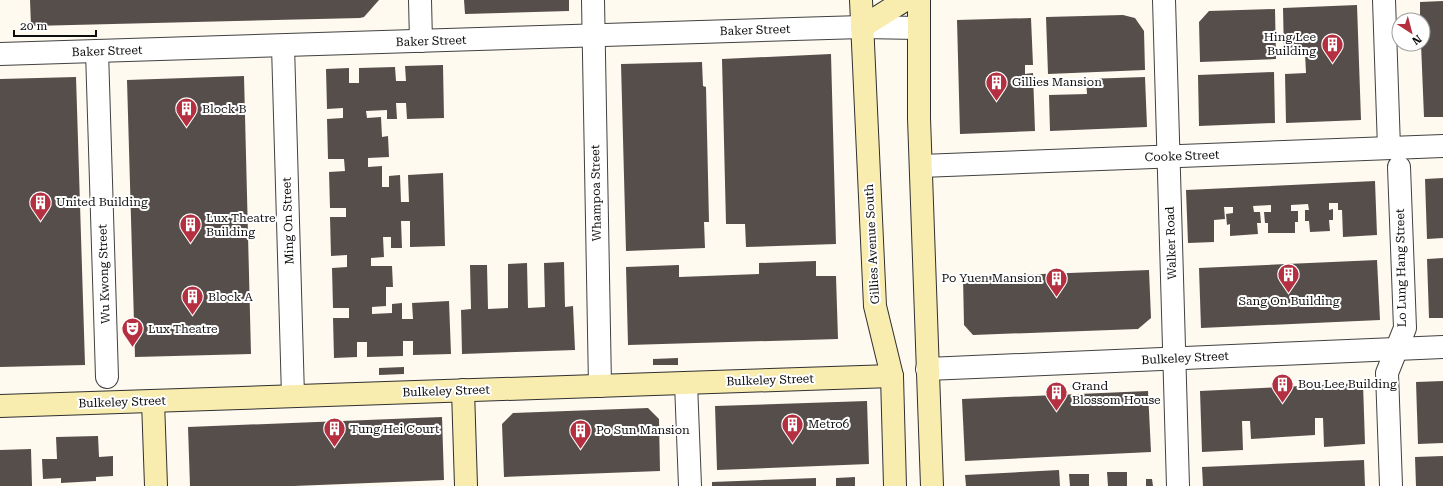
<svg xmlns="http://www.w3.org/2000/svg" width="1443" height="486" viewBox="0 0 1443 486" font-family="'Roboto Serif',serif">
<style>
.building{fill:#564e4b}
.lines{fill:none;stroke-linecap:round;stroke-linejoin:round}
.street-casing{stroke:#414141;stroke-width:24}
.secondary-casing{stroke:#303030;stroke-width:24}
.street{stroke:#fff;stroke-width:22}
.secondary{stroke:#f9ecaf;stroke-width:22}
.labels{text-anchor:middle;stroke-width:4;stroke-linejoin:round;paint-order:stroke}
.street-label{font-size:12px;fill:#0e0e0e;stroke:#fff}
.poi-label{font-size:12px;fill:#0e0e0e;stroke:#fff;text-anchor:start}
</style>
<rect width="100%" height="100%" fill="#fefaef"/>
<g class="building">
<polygon points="30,0 379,0 364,17 360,18 31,26"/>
<polygon points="464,0 569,0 569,11 465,14"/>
<polygon points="1443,1 1443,117 1424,117 1421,44 1423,44 1423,20 1420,20 1420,2"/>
<polygon points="1357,5 1361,120 1286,123 1285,74 1306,73 1305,53 1284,54 1283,8"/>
<polygon points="1275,9 1276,59 1200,62 1199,22 1209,11"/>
<polygon points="1123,15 1135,18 1144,31 1145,70 1048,74 1046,17"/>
<polygon points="1031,18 1033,65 1025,65 1025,74 1033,73 1035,131 960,134 957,20"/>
<polygon points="831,54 836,244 746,247 745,224 726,224 722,59"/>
<polygon points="702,62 703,86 706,87 709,222 704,222 705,248 626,251 621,64"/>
<polygon points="443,65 444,118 407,119 406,103 396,103 397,119 387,119 387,110 366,111 367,118 381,117 382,137 388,136 389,157 368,158 368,167 382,166 382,187 389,187 389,176 400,175 401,202 409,202 408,175 443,173 445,246 410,247 410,221 401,221 402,248 391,248 391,237 383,237 384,257 371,258 371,266 392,266 393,287 386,287 386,306 372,307 372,314 392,313 392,304 402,303 402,319 413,319 412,303 449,301 451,354 413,355 413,341 403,341 403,356 367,357 367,342 357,342 357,357 334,358 333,318 349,318 349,308 333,308 332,268 347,267 347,255 331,256 330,217 346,217 346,208 330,208 329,172 345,171 344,159 328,159 327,119 343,118 343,108 327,109 326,69 349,68 349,83 359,83 359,68 395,67 396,81 406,81 405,66"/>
<polygon points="1274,72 1275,123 1199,126 1198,75"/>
<polygon points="244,76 251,354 135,357 127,80"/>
<polygon points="76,77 85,365 0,367 0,79"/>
<polygon points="1145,77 1147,127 1050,131 1049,95 1087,94 1086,79"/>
<polygon points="1443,178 1443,238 1427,239 1425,179"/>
<polygon points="1375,181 1377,235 1343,237 1342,210 1338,210 1338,203 1329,203 1329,210 1333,209 1333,220 1329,220 1330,231 1310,232 1309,221 1305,221 1305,210 1309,210 1308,204 1291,205 1291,211 1298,211 1298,222 1295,222 1295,233 1268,233 1268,223 1265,223 1264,212 1271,212 1271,205 1253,206 1254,212 1260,212 1261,223 1257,223 1258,234 1230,236 1230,224 1227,225 1226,214 1233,213 1233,207 1224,207 1225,219 1214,220 1214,242 1188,243 1186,190"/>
<polygon points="1443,258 1443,318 1429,318 1427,259"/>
<polygon points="1377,260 1380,320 1201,328 1199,268"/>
<polygon points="816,261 816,276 836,276 838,339 628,345 626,267 679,265 679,277 759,274 759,263"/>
<polygon points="564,262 565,307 573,306 575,350 462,354 461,310 471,309 470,265 487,265 488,309 508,308 508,264 527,263 528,308 545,307 544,263"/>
<polygon points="1149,270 1151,318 1138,329 973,335 964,325 963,277"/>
<polygon points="678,358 678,365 653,365 653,359"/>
<polygon points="404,367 404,374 379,375 379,368"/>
<polygon points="1443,381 1443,443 1418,444 1416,382"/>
<polygon points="1363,383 1365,444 1324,447 1323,418 1315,418 1315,435 1251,439 1250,421 1242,421 1243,450 1202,452 1200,391"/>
<polygon points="1148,391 1151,452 965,461 962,399"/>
<polygon points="867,401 869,464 717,470 715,406"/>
<polygon points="648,408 659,419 660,471 504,477 502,424 513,413"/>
<polygon points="442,417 444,480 294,486 190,486 188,427"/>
<polygon points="98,436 99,457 113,456 113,476 96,477 96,481 61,483 61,478 43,479 42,459 57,459 56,437"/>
<polygon points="31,449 32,486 0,486 0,450"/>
<polygon points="1443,456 1443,486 1416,486 1415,457"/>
<polygon points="1364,460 1365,486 1203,486 1202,467"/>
<polygon points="1059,470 1060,486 966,486 965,475"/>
<polygon points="1107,472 1127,472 1127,486 1108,486"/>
<polygon points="1069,474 1089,474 1089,486 1070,486"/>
<polygon points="855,477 855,486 836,486 836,478"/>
<polygon points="816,478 816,486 712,486 712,482"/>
<polygon points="1146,479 1152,479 1153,486 1146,486"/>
</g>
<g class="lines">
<defs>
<g id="street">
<polyline points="420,0 421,41"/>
<polyline points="593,0 600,386"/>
<polyline points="1164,0 1178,486"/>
<polyline points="1384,0 1389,148"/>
<polyline points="283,46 293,396"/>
<polyline points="97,51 107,377"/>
<polyline points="0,54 794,29 862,27 919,28"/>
<polyline points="921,166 1443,146"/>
<polyline points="927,369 1443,347"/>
<polyline points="686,383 690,486"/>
<polyline points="1391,486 1387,373 1405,328 1399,167"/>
</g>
<g id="secondary">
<polyline points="861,0 875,306 892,376 895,486"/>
<polyline points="919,0 919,118 932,486"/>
<polyline points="862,27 905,0"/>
<polyline points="463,390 466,486"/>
<polyline points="153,401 156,486"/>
<polyline points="0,406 892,376"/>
</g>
</defs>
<use href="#street" class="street-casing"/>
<use href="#secondary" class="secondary-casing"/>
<use href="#street" class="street"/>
<use href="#secondary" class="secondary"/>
</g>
<defs>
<symbol id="building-pin" viewBox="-11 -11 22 30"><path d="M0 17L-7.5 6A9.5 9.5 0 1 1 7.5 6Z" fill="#b42f3f" stroke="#fff"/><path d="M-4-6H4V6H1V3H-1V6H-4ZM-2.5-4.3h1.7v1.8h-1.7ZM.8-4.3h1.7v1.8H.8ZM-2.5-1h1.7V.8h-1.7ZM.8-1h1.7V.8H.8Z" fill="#fff"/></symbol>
<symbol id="theatre-pin" viewBox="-11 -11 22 30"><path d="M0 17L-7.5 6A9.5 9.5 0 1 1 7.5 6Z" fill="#b42f3f" stroke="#fff"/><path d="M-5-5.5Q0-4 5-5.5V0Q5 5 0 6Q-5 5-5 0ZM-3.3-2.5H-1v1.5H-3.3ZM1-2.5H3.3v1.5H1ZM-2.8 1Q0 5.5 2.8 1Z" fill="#fff"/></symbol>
</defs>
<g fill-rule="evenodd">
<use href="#building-pin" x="1320" y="32" width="25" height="34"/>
<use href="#building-pin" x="984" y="70" width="25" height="34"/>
<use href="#building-pin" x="174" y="96" width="25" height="34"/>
<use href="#building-pin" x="28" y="190" width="25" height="34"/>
<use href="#building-pin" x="178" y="212" width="25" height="34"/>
<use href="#building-pin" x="1276" y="262" width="25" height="34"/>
<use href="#building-pin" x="1044" y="266" width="25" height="34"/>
<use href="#building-pin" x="180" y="284" width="25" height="34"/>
<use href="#theatre-pin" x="120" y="316" width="25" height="34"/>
<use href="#building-pin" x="1270" y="372" width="25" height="34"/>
<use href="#building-pin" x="1044" y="380" width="25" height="34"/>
<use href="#building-pin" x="780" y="412" width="25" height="34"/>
<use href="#building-pin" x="322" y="416" width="25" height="34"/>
<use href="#building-pin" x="568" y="418" width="25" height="34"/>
</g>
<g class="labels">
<g class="street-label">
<text transform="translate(755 30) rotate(-2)" y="4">Baker Street</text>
<text transform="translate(431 41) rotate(-2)" y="4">Baker Street</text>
<text transform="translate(107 51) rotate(-2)" y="4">Baker Street</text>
<text transform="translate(1182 156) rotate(-2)" y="4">Cooke Street</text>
<text transform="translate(596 193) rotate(-91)" y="4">Whampoa Street</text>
<text transform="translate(288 221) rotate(-92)" y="4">Ming On Street</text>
<text transform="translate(1171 243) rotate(-92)" y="4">Walker Road</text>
<text transform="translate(872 244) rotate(-93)" y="4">Gillies Avenue South</text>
<text transform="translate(1401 268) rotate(-91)" y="4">Lo Lung Hang Street</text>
<text transform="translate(104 274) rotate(-92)" y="4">Wu Kwong Street</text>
<text transform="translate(1185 358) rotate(-3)" y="4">Bulkeley Street</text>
<text transform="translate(770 380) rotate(-2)" y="4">Bulkeley Street</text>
<text transform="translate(446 391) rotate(-2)" y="4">Bulkeley Street</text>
<text transform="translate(122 402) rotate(-2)" y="4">Bulkeley Street</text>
</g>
<g class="poi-label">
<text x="1316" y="41" text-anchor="end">Hing Lee<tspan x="1316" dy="14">Building</tspan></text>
<text x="1012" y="86">Gillies Mansion</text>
<text x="202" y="113">Block B</text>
<text x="56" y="206">United Building</text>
<text x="206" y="222">Lux Theatre<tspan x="206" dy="14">Building</tspan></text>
<text x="1042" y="282" text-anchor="end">Po Yuen Mansion</text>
<text x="208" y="301">Block A</text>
<text x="1289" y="305" text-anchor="middle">Sang On Building</text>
<text x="148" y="333">Lux Theatre</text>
<text x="1298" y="388">Bou Lee Building</text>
<text x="1072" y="390">Grand<tspan x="1072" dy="14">Blossom House</tspan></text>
<text x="808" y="428">Metro6</text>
<text x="350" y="433">Tung Hei Court</text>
<text x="596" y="434">Po Sun Mansion</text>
</g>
</g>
<g transform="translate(1411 32) rotate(144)"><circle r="19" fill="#ffffff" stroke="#9f9f9f"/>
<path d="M0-3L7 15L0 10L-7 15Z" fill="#b42f3f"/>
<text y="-6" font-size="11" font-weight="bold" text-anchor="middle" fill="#0e0e0e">N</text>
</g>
<path d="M14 30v6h82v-6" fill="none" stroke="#0e0e0e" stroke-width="2"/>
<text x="20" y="30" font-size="12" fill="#0e0e0e" stroke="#ffffff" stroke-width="3" paint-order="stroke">20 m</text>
</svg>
